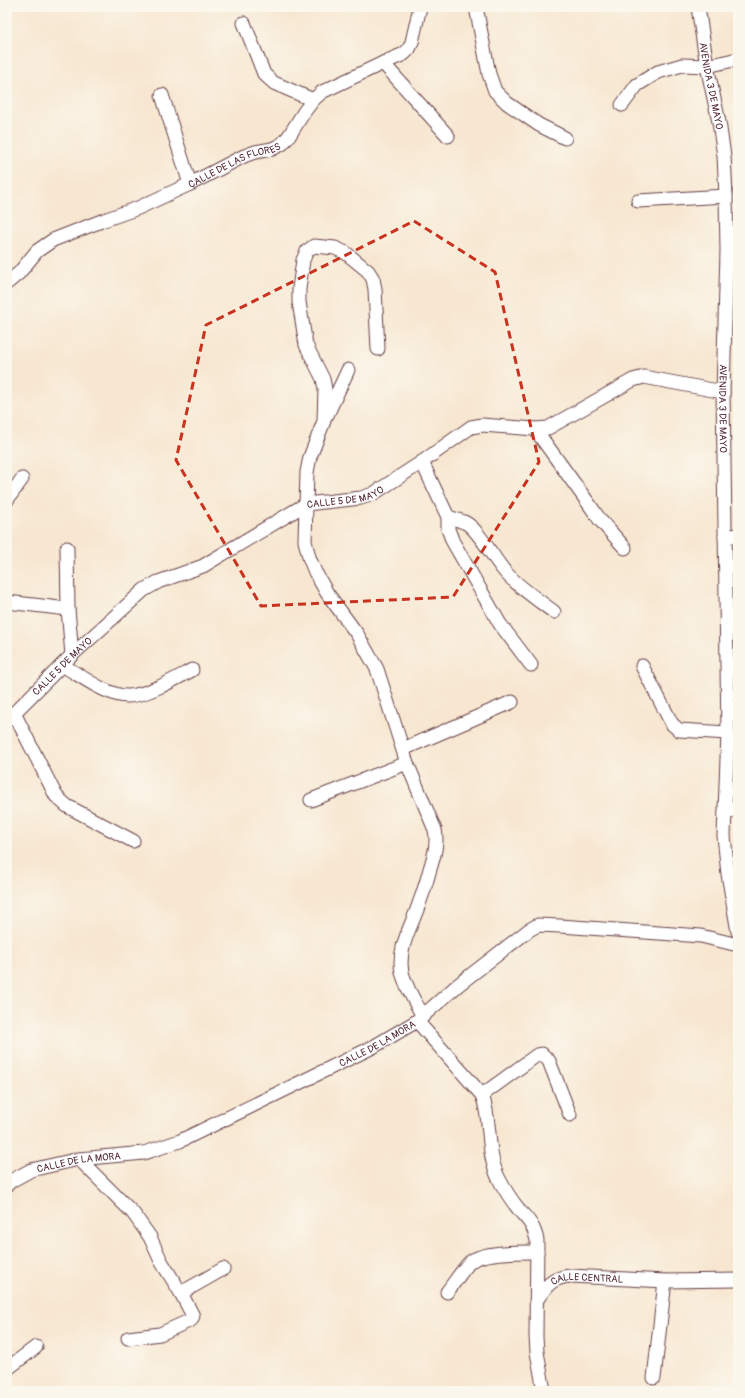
<svg xmlns="http://www.w3.org/2000/svg" width="745" height="1398" viewBox="0 0 745 1398" font-family="Pangolin,sans-serif">
<style>
.lines{fill:none;stroke-linecap:round;stroke-linejoin:round}
.minor-casing{stroke:#643d44;stroke-width:15}
.minor{stroke:#fff;stroke-width:13}
.marked{fill:none;stroke:#c8321e;stroke-width:3;stroke-dasharray:8 5;stroke-linejoin:round}
.labels{text-anchor:middle;stroke-width:3.5;stroke-linejoin:round;paint-order:stroke}
.street-label{font-size:10px;fill:#4a1f2b;stroke:#fbf7ec}
</style>
<rect width="100%" height="100%" fill="#fbf7ec"/>
<filter id="ink" filterUnits="userSpaceOnUse"><feTurbulence type="fractalNoise" baseFrequency=".025" numOctaves="2"/><feDisplacementMap in="SourceGraphic" scale="8" xChannelSelector="R" yChannelSelector="G"/><feConvolveMatrix kernelMatrix="1 2 1 2 8 2 1 2 1" color-interpolation-filters="sRGB"/></filter>
<filter id="wash" filterUnits="userSpaceOnUse"><feTurbulence type="fractalNoise" baseFrequency=".012" numOctaves="4" result="noise"/><feDisplacementMap in="SourceGraphic" scale="16" xChannelSelector="R" yChannelSelector="G"/><feGaussianBlur stdDeviation="0.9" result="paint"/><feColorMatrix in="noise" values="0 0 0 0 0 0 0 0 0 0 0 0 0 0 0 0 0 1.4 0 .05"/><feComposite in="paint" operator="in"/></filter>
<g filter="url(#wash)">
<rect width="100%" height="100%" fill="#f7e7d1"/>
</g>
<g filter="url(#ink)">
<g class="lines">
<defs>
<g id="minor">
<polyline points="476,7 489,74 495,91 507,103 539,125 565,138"/>
<path id="s1" d="M 698,7 L 707,66 L 719,122 L 724,156 L 726,196 L 727,251 L 723,392 L 728,733 L 724,836 L 728,874 L 738,932"/>
<polyline points="244,23 264,74 274,83 313,100"/>
<polyline points="383,63 448,136"/>
<polyline points="162,95 190,184"/>
<polyline points="622,105 637,85 658,72 682,65 707,66 738,59"/>
<polyline points="638,201 726,196"/>
<path id="s2" d="M 7,283 L 19,273 L 37,251 L 53,240 L 104,220 L 138,208 L 190,184 L 244,156 L 255,152 L 272,149 L 282,144 L 289,136 L 304,112 L 313,100 L 322,92 L 383,63 L 404,54 L 409,49 L 412,42 L 420,7"/>
<path d="M 378,349 L 375,289 L 373,279 L 368,271 L 346,253 L 335,248 L 314,246 L 307,251 L 303,260 L 299,289 L 299,302 L 306,345 L 323,379 L 325,389 L 324,421 L 310,457 L 307,472 L 305,541 L 309,557 L 315,572 L 327,593 L 357,634 L 377,669 L 407,763 L 435,830 C 438,843 434,856 430,869 C 427,880 424,891 420,901 C 413,924 397,947 402,972 C 406,988 415,1002 423,1016"/>
<polyline points="327,415 348,370"/>
<polyline points="535,429 589,504 600,520 625,548"/>
<polyline points="422,462 448,517 448,529 453,542 500,624 531,665"/>
<polyline points="7,500 22,479"/>
<path d="M 448,517 C 454,519 460,520 466,523 C 478,529 495,561 506,573 C 520,588 538,600 554,612"/>
<polyline points="725,537 738,535"/>
<polyline points="67,548 68,609 72,655"/>
<polyline points="7,602 68,609"/>
<path d="M 62,665 C 80,675 108,697 129,696 C 148,695 175,679 192,670"/>
<polyline points="642,666 672,724 679,730 728,733"/>
<polyline points="14,713 56,796 67,806 133,841"/>
<path id="s3" d="M 7,720 L 72,655 L 144,590 L 158,582 L 203,566 L 306,504 L 361,498 L 373,494 L 422,462 L 471,427 L 482,425 L 535,429 L 548,428 L 633,380 L 644,377 L 723,392"/>
<polyline points="403,749 512,702"/>
<polyline points="311,800 407,763"/>
<polyline points="725,814 738,807"/>
<path d="M 417,1021 L 482,1095 C 492,1121 486,1151 498,1177 C 504,1189 512,1201 520,1211 C 529,1221 534,1226 537,1240 L 536,1337 L 537,1352 L 544,1391"/>
<polyline points="482,1095 537,1055 542,1054 549,1061 570,1115"/>
<polyline points="79,1159 133,1213 150,1237 161,1261 181,1293 223,1269"/>
<path id="s4" d="M 7,1185 L 11,1181 L 31,1170 L 79,1159 L 144,1153 L 180,1141 L 373,1047 L 417,1021 L 458,985 L 529,930 L 538,925 L 560,926 L 701,936 L 738,945"/>
<path d="M 447,1292 C 455,1282 462,1270 470,1262 C 483,1251 521,1252 537,1252"/>
<path id="s5" d="M 536,1301 C 546,1286 552,1277 571,1276 L 665,1281 L 738,1280"/>
<polyline points="128,1338 160,1334 191,1320 193,1316 181,1293"/>
<polyline points="7,1369 36,1347"/>
<polyline points="654,1378 665,1281"/>
</g>
</defs>
<use href="#minor" class="minor-casing"/>
<use href="#minor" class="minor"/>
</g>
</g>
<path class="marked" d="M 414,221 L 495,272 L 539,462 L 453,597 L 261,606 L 176,460 L 206,325 Z"/>
<g class="labels">
<g class="street-label">
<text dy="4" stroke="none"><textPath href="#s1" startOffset="80">AVENIDA 3 DE MAYO</textPath></text>
<text dy="4" stroke="none"><textPath href="#s2" startOffset="260">CALLE DE LAS FLORES</textPath></text>
<text dy="4" stroke="none"><textPath href="#s1" startOffset="404">AVENIDA 3 DE MAYO</textPath></text>
<text dy="4" stroke="none"><textPath href="#s3" startOffset="413">CALLE 5 DE MAYO</textPath></text>
<text dy="4" stroke="none"><textPath href="#s3" startOffset="77">CALLE 5 DE MAYO</textPath></text>
<text dy="4" stroke="none"><textPath href="#s4" startOffset="401">CALLE DE LA MORA</textPath></text>
<text dy="4" stroke="none"><textPath href="#s4" startOffset="77">CALLE DE LA MORA</textPath></text>
<text dy="4" stroke="none"><textPath href="#s5" startOffset="61">CALLE CENTRAL</textPath></text>
</g>
</g>
<rect width="745" height="1398" fill="none" stroke="#fbf7ec" stroke-width="24"/>
</svg>
